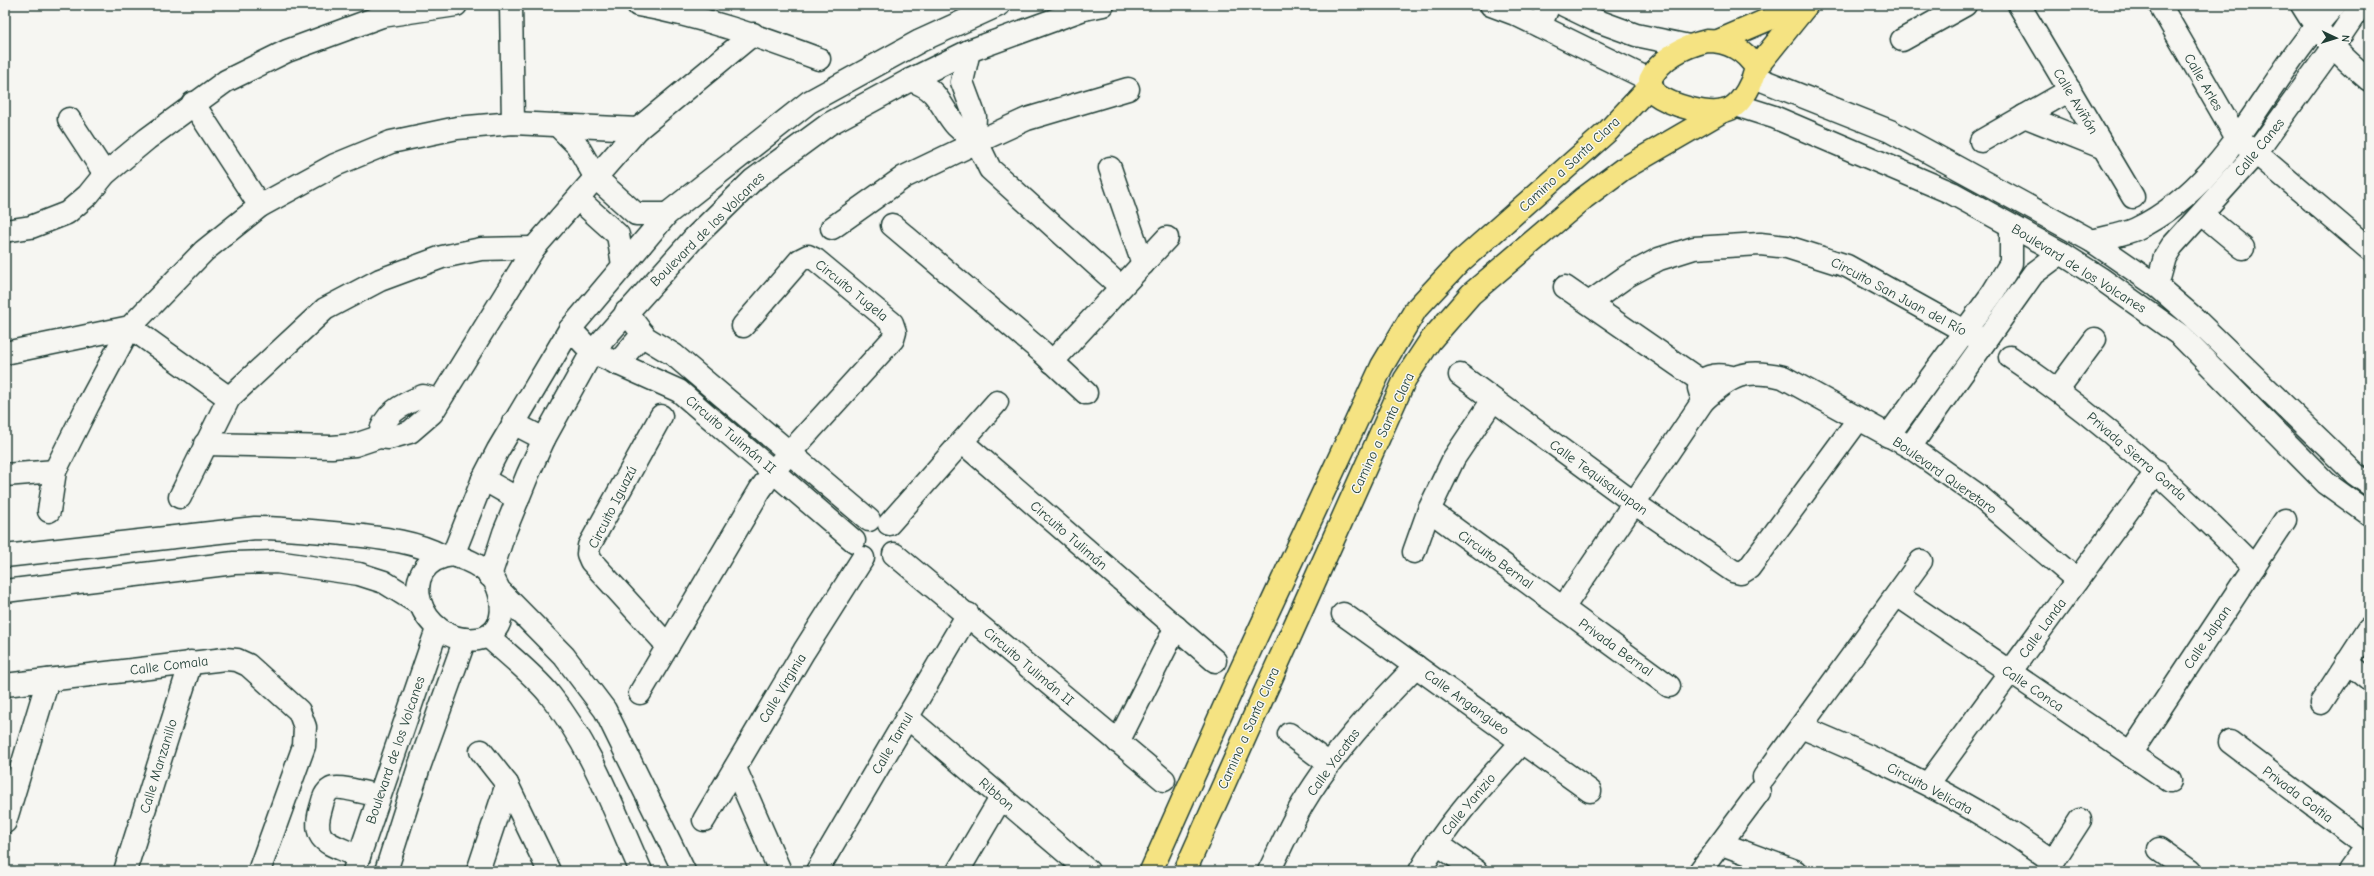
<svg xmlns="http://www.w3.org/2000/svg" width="2374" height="876" viewBox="0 0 2374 876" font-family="'Comic Neue',sans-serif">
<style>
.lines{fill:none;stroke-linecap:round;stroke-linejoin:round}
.minor-casing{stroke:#1f3d34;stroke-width:25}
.major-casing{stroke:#1f3d34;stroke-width:25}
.minor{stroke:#f6f6f2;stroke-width:22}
.major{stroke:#f5e382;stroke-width:22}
.labels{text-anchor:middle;stroke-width:3;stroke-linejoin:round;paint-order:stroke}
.street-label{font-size:14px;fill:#1f3d34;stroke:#f6f6f2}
</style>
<rect width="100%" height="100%" fill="#f6f6f2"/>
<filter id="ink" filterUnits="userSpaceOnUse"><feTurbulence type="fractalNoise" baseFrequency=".025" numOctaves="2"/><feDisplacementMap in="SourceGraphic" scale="8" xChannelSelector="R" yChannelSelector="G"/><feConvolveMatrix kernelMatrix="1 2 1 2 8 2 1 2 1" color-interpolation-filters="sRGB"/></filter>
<g filter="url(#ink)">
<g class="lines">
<defs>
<g id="minor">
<polyline points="511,5 513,123"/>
<path d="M 638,5 C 700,16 760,37 819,59"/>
<polyline points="1491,5 1515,14 1650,80"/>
<polyline points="1564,5 1595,20 1636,35 1689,46"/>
<polyline points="2019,5 2133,197"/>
<polyline points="2160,5 2238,140 2256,153 2369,249"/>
<path d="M 2302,5 C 2321,37 2341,56 2369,80"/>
<polyline points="1540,26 1549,5"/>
<polyline points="1902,40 1965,5"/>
<polyline points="969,51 962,82 975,117 974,136 990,169 1121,287"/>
<polyline points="1754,77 1890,131 2092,241 2157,286 2194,318 2355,474 2369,484"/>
<path d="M 910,80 C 919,83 928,87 934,94 C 947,109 953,132 974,136"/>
<polyline points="193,103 260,206"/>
<polyline points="1736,105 1774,117 1952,193 2061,253 2100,278 2180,335 2326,483 2369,514"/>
<polyline points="2024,116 2104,148"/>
<polyline points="69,119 105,174"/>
<polyline points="557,125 577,145 596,178 636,214 667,214"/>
<polyline points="1981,141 2070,90"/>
<polyline points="1110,168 1143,264"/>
<polyline points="578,199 618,235 623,265"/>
<polyline points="2202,214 2243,248"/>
<polyline points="892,225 1042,352 1086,393"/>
<polyline points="832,228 904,177 977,142 1027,119 1128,89"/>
<polyline points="5,231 31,227 67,213 88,195 105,174 147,139 226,81 287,51 382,16 456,5"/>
<path d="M 2092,241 C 2106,237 2123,235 2136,229 C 2231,183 2266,77 2335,5"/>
<polyline points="2157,286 2165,257 2172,246 2256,153 2332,48 2361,5"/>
<polyline points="1565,287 1701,381"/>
<polyline points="1589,303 1627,276 1659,259 1694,248 1760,244 1787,247 1847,266 1984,342"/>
<polyline points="626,312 646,338 674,355 869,520"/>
<polyline points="570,329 592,352 679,391 854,541"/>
<polyline points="5,353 130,327 204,251 260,206 335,165 391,142 457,128 513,123 638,129 753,34"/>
<path d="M 2010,357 C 2102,419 2176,488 2254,567"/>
<polyline points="1052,362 1167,238"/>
<polyline points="617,364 643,334"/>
<polyline points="1460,375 1634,503 1733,571 1741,573 1749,568 1858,420"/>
<path d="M 1734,378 C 1722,374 1711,374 1701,381 L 1699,388 L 1703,401 C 1731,375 1745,368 1783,377 L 1910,447 L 1979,496 L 2077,580"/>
<polyline points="2058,389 2095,339"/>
<polyline points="661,416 589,546 588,554 591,561 668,646"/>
<polyline points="513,423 544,439"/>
<polyline points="1888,436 1992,294 2011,263 2011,226"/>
<path d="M 379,437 C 384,413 401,405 423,396 L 438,400"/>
<polyline points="962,442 1215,661"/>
<polyline points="205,444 332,447 355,445 379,437 389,438 410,432 432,413 534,248 638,129"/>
<polyline points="1910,447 2033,274 2061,253"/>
<polyline points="5,475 55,471"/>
<polyline points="483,479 518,499"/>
<polyline points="180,497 229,398 325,309 380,280 442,257 481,249 534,248"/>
<polyline points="1429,510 1669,686"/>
<polyline points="49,511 55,471 88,405 130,327 229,398"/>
<polyline points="889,524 997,402"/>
<polyline points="1414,552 1429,510 1454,458 1493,400"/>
<polyline points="894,554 1164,780"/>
<polyline points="453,555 483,479 498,450 570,329 667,214 809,102 920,41 999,5"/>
<path d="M 453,555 C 466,559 479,564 490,575 C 506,592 509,635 478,639 C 418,646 392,561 453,555 Z"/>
<path d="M 5,556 L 255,528 C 285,528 314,531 344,534 C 379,538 412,540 443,556"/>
<polyline points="490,576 504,533 528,474 544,439 592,352 694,238 753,180 829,124 910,80 969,51 1084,9 1103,5"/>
<polyline points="499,590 564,656 605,710 684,871"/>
<polyline points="5,591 234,563 276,562 359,574 384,582 421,605"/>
<polyline points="1897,595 2170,781"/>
<polyline points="1563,608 1703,401"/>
<polyline points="1343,614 1590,791"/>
<path d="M 488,636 C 508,655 533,674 550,695 C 592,747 614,811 641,871"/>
<polyline points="2347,662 2369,680"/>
<polyline points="5,685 225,659 237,660 248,665 299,711 305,727 304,746 259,871"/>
<polyline points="640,693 760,490 774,470 893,339 895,332 892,323 816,260 808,256 800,260 743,326"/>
<polyline points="2321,703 2369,629"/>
<polyline points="907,717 1088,871"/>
<path d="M 1801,727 C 1868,755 1935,785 1997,824 C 2016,835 2034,849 2053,861"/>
<polyline points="1289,734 1329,764"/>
<polyline points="1118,742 1176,627"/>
<polyline points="2230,742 2369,847"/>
<polyline points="481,751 507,784 549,871"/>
<polyline points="2130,754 2285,520"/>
<polyline points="735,768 780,871"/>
<polyline points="1764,777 1921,561"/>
<polyline points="1928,784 2157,471"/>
<polyline points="704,820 804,651 863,558"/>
<polyline points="5,822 48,680"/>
<polyline points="1436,843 1476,871"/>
<polyline points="1722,844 1795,871"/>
<polyline points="2159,849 2190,871"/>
<path d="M 359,857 C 331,843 310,844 321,808 C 323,801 324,793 331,789 C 339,785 369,794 379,796"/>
<polyline points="125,871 191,662"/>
<polyline points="354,871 437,629"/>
<polyline points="386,871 419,767 465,639"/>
<polyline points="478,871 507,784"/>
<polyline points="817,871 968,614"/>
<polyline points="958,871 1001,798"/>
<path d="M 1269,871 C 1280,849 1290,826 1302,805 C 1333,753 1374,709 1416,666"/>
<path d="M 1420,871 C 1447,823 1485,783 1522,742"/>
<polyline points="1700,871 1759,792"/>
<polyline points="2047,871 2080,820"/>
<polyline points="2349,871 2369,843"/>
</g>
<g id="major">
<path d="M 1707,41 C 1729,41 1745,50 1756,68 C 1753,82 1743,102 1730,109 C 1711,118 1670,105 1654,93 L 1650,80 C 1660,58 1685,46 1707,41 Z"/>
<polyline points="1718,41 1802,5"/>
<polyline points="1756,68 1807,5"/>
<polyline points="1151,871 1238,676 1382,366 1416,309 1460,262 1608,131 1650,86"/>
<polyline points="1185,871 1405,379 1430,341 1471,294 1584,198 1623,169 1723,111"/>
</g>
</defs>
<use href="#minor" class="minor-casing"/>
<use href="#major" class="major-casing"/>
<use href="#minor" class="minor"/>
<use href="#major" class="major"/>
</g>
</g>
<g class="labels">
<g class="street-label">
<text transform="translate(2204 82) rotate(60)" y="5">Calle Arles</text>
<text transform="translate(2076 101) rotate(59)" y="5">Calle Aviñón</text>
<text transform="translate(2259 147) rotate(-51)" y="5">Calle Canes</text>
<text transform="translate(1569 164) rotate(-43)" y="5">Camino a Santa Clara</text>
<text transform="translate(707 229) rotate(-45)" y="5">Boulevard de los Volcanes</text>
<text transform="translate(2079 268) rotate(32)" y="5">Boulevard de los Volcanes</text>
<text transform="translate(852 290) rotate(39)" y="5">Circuito Tugela</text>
<text transform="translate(1899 296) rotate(28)" y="5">Circuito San Juan del Río</text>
<text transform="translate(1382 433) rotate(-65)" y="5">Camino a Santa Clara</text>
<text transform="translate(731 434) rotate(40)" y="5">Circuito Tulimán II</text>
<text transform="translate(2137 456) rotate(41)" y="5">Privada Sierra Gorda</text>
<text transform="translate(1945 475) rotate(35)" y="5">Boulevard Queretaro</text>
<text transform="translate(1599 477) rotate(36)" y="5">Calle Tequisquiapan</text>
<text transform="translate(612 507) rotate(-63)" y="5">Circuito Iguazú</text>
<text transform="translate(1069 535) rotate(41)" y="5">Circuito Tulimán</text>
<text transform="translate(1496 559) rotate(36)" y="5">Circuito Bernal</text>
<text transform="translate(2042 628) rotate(-54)" y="5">Calle Landa</text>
<text transform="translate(2207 637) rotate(-56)" y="5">Calle Jalpan</text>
<text transform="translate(1616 647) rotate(36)" y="5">Privada Bernal</text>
<text transform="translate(169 665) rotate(-7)" y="5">Calle Comala</text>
<text transform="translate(1029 666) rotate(40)" y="5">Circuito Tulimán II</text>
<text transform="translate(782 688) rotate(-59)" y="5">Calle Virginia</text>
<text transform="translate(2033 688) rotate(34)" y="5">Calle Conca</text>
<text transform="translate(1467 702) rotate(36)" y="5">Calle Angangueo</text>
<text transform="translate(1248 728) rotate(-66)" y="5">Camino a Santa Clara</text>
<text transform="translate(892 743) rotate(-60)" y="5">Calle Tamul</text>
<text transform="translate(395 750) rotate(-71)" y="5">Boulevard de los Volcanes</text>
<text transform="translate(1333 762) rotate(-54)" y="5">Calle Yacatas</text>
<text transform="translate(158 766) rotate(-73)" y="5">Calle Manzanillo</text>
<text transform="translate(1930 788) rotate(28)" y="5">Circuito Velicata</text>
<text transform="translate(997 794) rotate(41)" y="5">Ribbon</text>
<text transform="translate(2298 794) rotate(37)" y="5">Privada Goitia</text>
<text transform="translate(1468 804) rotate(-50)" y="5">Calle Yanizio</text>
</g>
</g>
<rect width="2374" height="876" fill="none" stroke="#f6f6f2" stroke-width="20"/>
<rect x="10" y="10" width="2354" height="856" fill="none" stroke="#1f3d34" stroke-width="1.5" filter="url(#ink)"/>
<g transform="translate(2336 38) rotate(94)" stroke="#f6f6f2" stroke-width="3" paint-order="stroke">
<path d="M0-3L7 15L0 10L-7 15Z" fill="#1f3d34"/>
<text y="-6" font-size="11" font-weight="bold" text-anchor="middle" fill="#1f3d34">N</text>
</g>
</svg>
